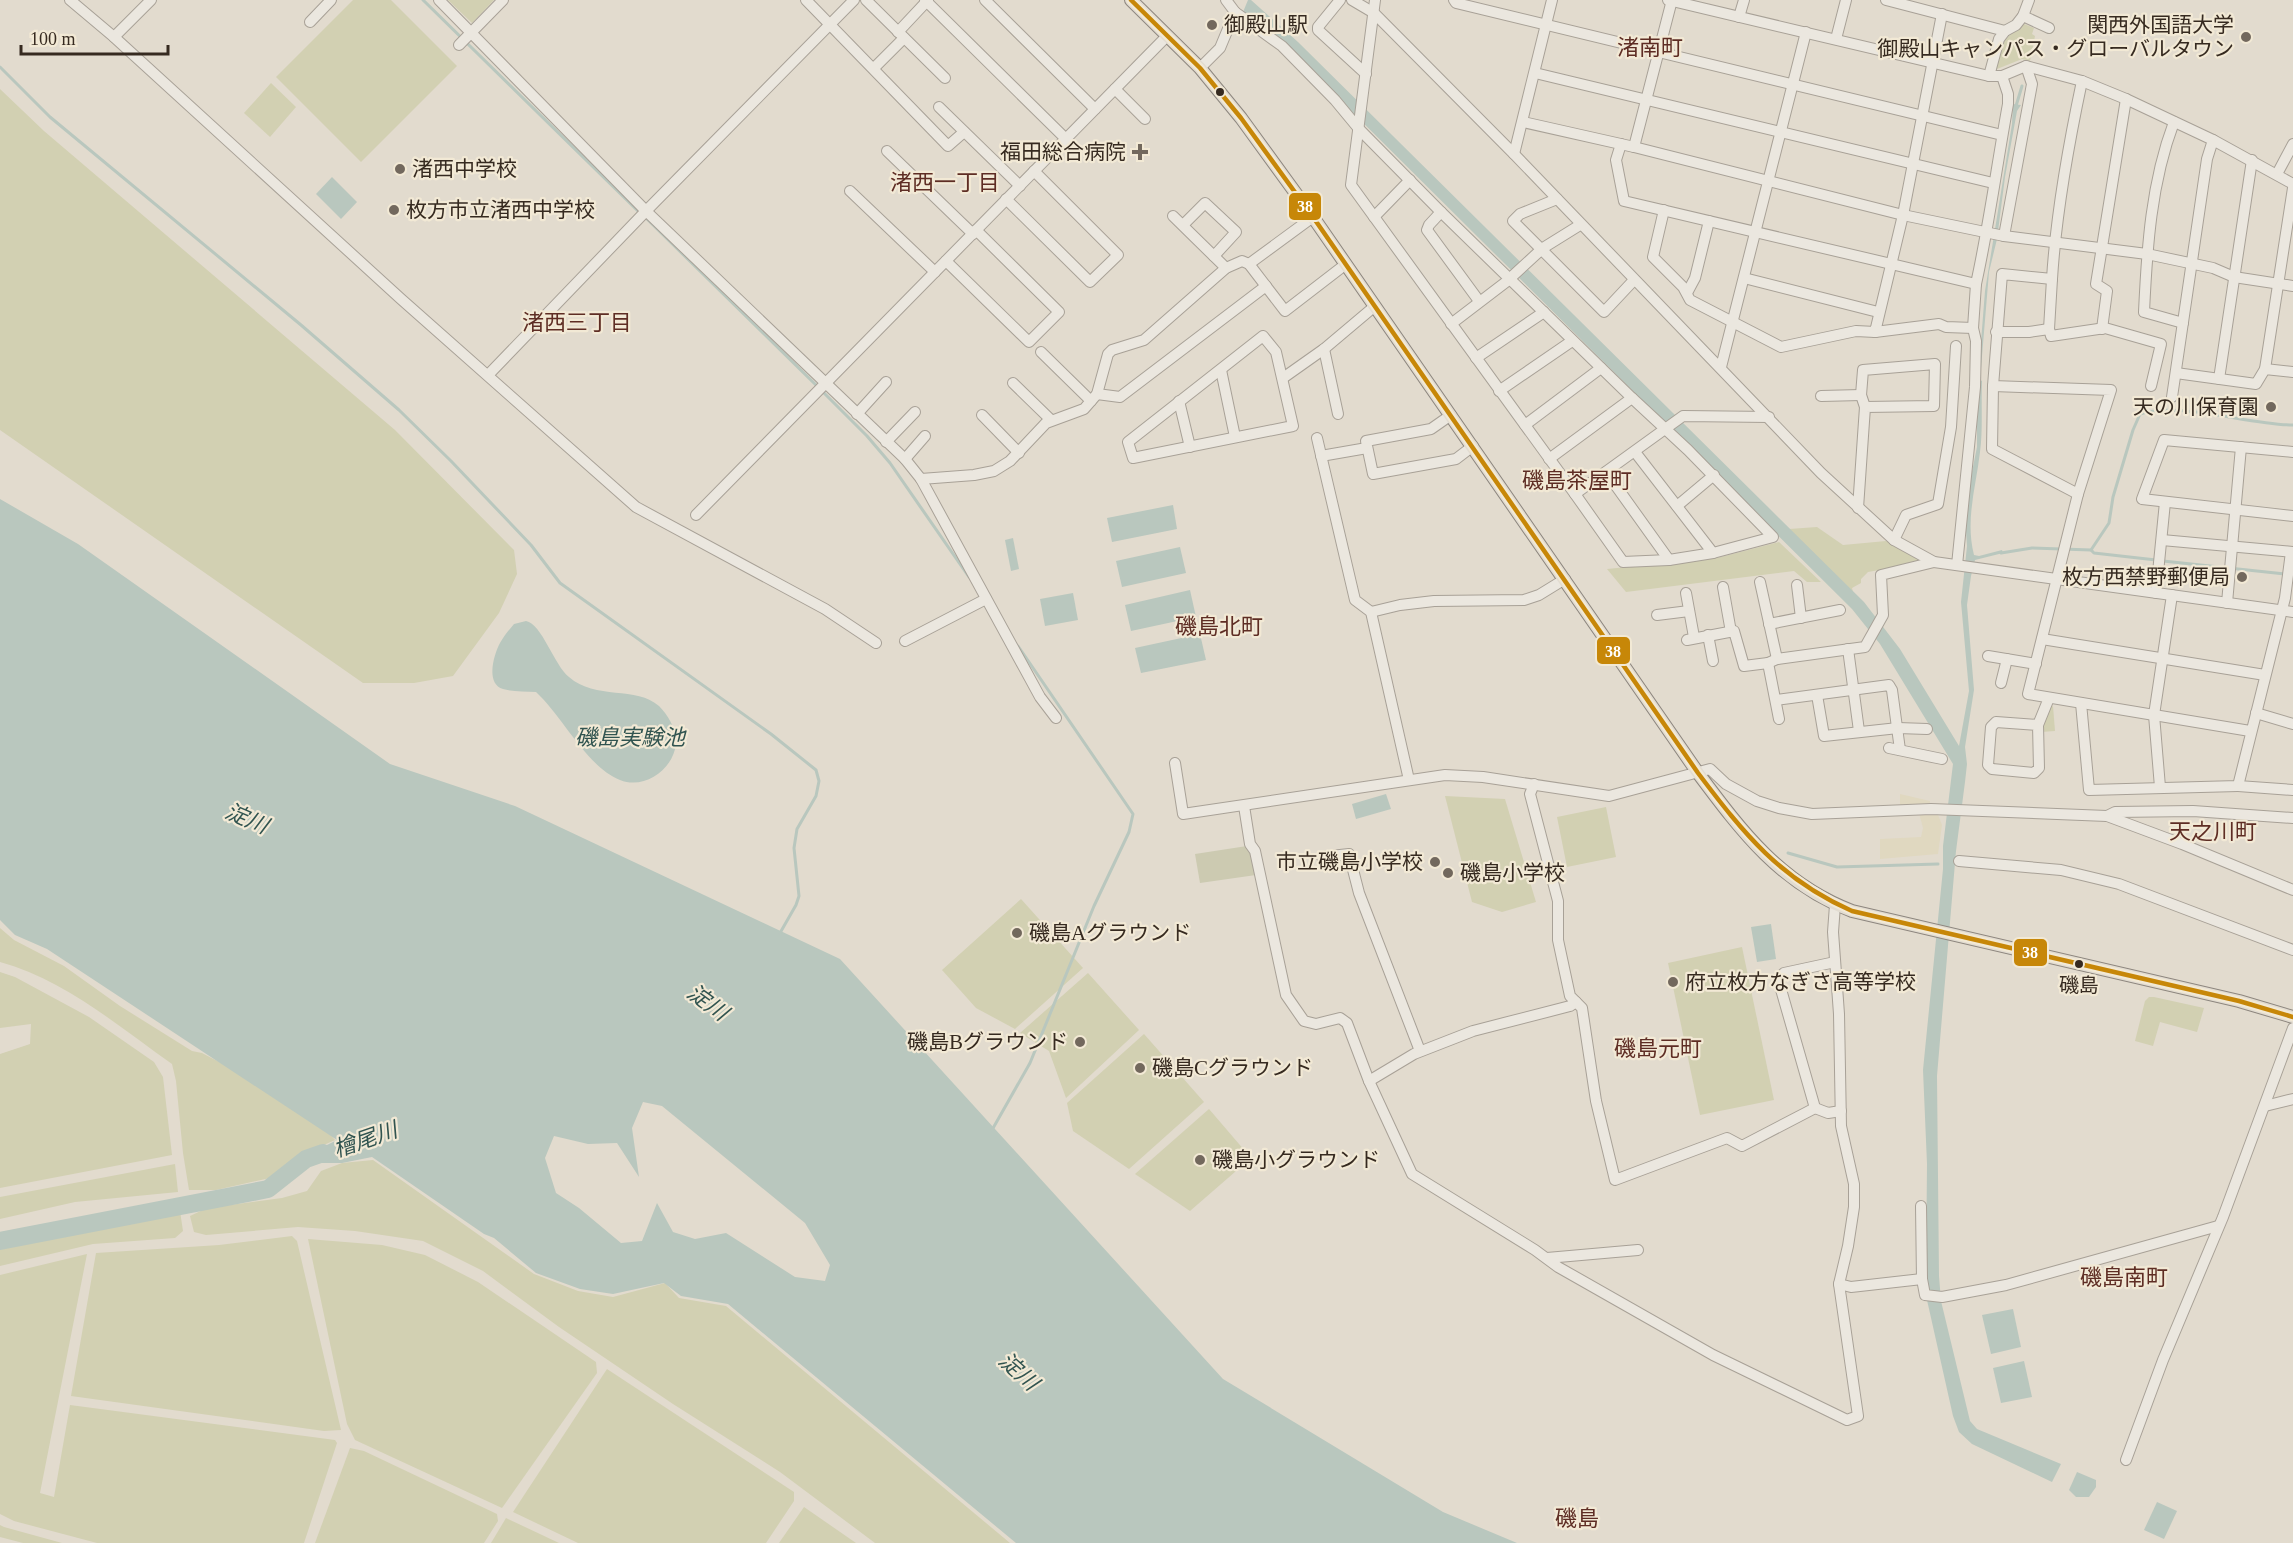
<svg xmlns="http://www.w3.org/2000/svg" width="2293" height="1543" viewBox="0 0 2293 1543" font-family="'Times New Roman','Noto Sans JP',serif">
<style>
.farmland{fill:#e0d8c0}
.green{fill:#d2d0b2}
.cemetery{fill:#cccab1}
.water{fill:#b9c7be;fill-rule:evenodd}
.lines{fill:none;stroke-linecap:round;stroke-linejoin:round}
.stream{stroke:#b9c7be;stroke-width:3}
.river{stroke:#b9c7be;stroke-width:18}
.minor-casing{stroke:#a8a197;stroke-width:12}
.major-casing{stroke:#8d867e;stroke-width:14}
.minor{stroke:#ebe7df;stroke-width:10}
.major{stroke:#e2dcd1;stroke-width:12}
.bus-1-casing{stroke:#f2e9d5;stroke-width:9}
.bus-1{stroke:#c78708;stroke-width:4.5}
.poi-dot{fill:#72685d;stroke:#f2e9d5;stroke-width:2}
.bus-dot{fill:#362a20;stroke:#f2e9d5;stroke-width:2}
.labels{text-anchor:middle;stroke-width:4.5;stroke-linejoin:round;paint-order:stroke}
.bus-label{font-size:20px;fill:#362a20;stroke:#f2e9d5}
.poi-label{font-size:21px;fill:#362a20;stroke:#f2e9d5;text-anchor:start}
.neighbourhood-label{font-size:22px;fill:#5e2d24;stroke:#f2e9d5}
.water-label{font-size:22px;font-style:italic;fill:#315450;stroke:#f2e9d5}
.line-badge{stroke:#f2e9d5;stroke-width:2}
.badge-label{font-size:16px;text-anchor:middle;font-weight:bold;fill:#fff}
</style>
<rect width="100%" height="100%" fill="#e2dbce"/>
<g class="farmland">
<polygon points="1900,794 1930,801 1930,805 1900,805"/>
<polygon points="1937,812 1942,825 1938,854 1880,859 1880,839 1921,837 1923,828 1919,813"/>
</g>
<g class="green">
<polygon points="353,0 391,0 457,66 361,162 276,77"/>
<polygon points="448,0 494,0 472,23"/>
<polygon points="2024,24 2034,28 2032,34 2035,36 2030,61 2022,59 1997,69 1995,67 2001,42"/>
<polygon points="271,83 296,107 270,137 244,113"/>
<polygon points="0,89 44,131 395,430 514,550 517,574 499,613 453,676 414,683 363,683 0,430"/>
<polygon points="1817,527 1843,545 1886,541 1919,558 1919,563 1868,572 1861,579 1861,583 1852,588 1853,592 1789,529"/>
<polygon points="1779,542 1821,582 1807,582 1794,571 1626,592 1607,569 1717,558"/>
<polygon points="2053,706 2055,731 2041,732 2050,708"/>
<polygon points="1445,796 1505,799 1536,902 1502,912 1472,902"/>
<polygon points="1606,807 1616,857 1567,867 1557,817"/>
<polygon points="1021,899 1083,968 1015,1029 976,1008 942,970"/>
<path d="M 0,928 L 14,940 L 64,966 L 120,1006 L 192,1051 L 202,1053 L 223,1064 L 328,1132 L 335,1140 L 306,1153 L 270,1178 L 216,1190 L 189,1190 L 183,1153 L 176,1081 L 172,1064 C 118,1026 65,980 0,962 Z"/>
<polygon points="1742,947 1774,1100 1700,1115 1668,963"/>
<polygon points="0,972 15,977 89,1017 154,1062 163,1077 172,1155 0,1188 0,1054 30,1044 31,1024 0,1028"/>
<polygon points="1088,973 1139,1030 1066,1098 1049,1051 1020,1033"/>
<polygon points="2149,997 2154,997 2204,1008 2197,1032 2160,1022 2153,1046 2135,1041 2145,1001"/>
<polygon points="1144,1034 1204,1102 1129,1169 1073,1131 1067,1103"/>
<polygon points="1209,1109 1251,1158 1190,1211 1135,1174"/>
<polygon points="373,1160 534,1274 578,1291 613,1297 665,1283 679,1298 726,1306 1010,1543 875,1543 780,1472 673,1404 559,1327 483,1271 423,1241 355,1231 298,1227 206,1235 194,1232 190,1216 207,1208 282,1198 307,1191 321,1171 342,1163"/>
<polygon points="175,1164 178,1192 75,1202 0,1219 0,1197"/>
<polygon points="180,1211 183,1231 175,1238 93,1244 0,1266 0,1246"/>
<polygon points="292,1236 297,1241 341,1430 324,1431 71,1396 96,1253 219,1245"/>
<polygon points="308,1239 382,1245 425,1255 478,1282 596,1362 597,1373 502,1508 355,1440 347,1424"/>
<polygon points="87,1254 40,1493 54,1497 70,1405 335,1440 337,1443 304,1543 97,1543 14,1521 0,1514 0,1275"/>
<polygon points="607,1369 794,1492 794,1501 766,1543 578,1543 513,1512"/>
<polygon points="350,1448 364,1451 497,1514 498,1521 484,1543 315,1543"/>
<polygon points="804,1507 856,1543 779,1543"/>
<polygon points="506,1518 559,1543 491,1543"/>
<polygon points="0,1525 4,1527 62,1543 23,1543 0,1537"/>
</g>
<polygon class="cemetery" points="1247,846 1251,852 1256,875 1200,883 1195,854"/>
<g class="water">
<path d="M 1248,0 L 1251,0 L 1298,42 L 1864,602 L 1900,649 L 1959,746 L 1969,691 L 1961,602 L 1967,546 L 1966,531 L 1969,487 L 1977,447 L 1977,392 L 1985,291 L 2012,124 L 2013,104 L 2021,105 L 2017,111 L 2005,177 L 1997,239 L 1989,272 L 1980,380 L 1982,381 C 1981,405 1983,429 1980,452 C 1976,487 1965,520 1974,555 L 1979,556 L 2002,550 L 2003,553 L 1975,560 L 1971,576 L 1967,605 L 1974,690 L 1965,747 L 1967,764 L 1965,782 L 1956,851 L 1937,1076 L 1939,1276 L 1941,1301 L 1970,1421 L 1977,1429 L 2061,1464 L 2052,1482 L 1972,1444 L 1959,1432 L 1953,1416 L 1927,1300 L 1926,1275 L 1927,1164 L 1923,1070 L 1943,869 L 1943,846 L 1953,764 L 1880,644 L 1852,609 L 1323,83 L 1243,12 Z"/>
<polygon points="332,177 357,202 341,219 316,194"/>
<path d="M 0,499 L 78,544 L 390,764 L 515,806 L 840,959 L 1223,1379 L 1443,1512 L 1517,1543 L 1016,1543 L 728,1304 L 681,1296 L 664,1283 L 613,1294 L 580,1289 L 536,1273 L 494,1238 L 484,1234 L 372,1157 L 342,1163 L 301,1163 L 295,1161 L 337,1140 L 47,949 L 15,935 L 0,920 ZM 643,1102 L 662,1106 L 805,1223 L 830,1265 L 825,1281 L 795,1277 L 726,1233 L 695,1239 L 673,1232 L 657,1203 L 642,1241 L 621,1243 L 579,1208 L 556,1193 L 545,1158 L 554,1136 L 588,1144 L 617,1143 L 639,1177 L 632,1128 Z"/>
<polygon points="1173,505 1177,529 1112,542 1107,518"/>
<polygon points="1013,538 1019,569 1011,571 1005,540"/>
<polygon points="1180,547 1186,573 1122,587 1116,561"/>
<polygon points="1190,590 1196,617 1131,631 1125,605"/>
<polygon points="1073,593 1078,620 1045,626 1040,599"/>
<path d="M 526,621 C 542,624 554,665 569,677 C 595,700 637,686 659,706 C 668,715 677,730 676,743 C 674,769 645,790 620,780 C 587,767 563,717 536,692 C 525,691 513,692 503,689 C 485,684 494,654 500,643 C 504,636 509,630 514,624 Z"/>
<polygon points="1200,634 1206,660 1141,673 1135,648"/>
<polygon points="1386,794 1391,809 1356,819 1352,804"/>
<polygon points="1771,924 1776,959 1757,962 1751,927"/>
<polygon points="2013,1309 2021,1347 1991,1354 1982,1315"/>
<polygon points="2024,1361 2032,1397 2001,1403 1993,1368"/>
<polygon points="2077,1472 2096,1480 2096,1487 2089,1497 2076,1497 2069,1490"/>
<polygon points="2157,1502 2177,1511 2164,1539 2144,1530"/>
</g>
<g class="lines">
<g class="stream">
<polyline points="423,0 640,213"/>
<polyline points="0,67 50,117 301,325 399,410 451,461 531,545 560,583 771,734 816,770 819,781 816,796 797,829 794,848 799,896 796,905 780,933"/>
<polyline points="2016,106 2022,86"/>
<polyline points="645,217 818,387"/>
<polyline points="823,392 867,436 890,463 969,577"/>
<polyline points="2091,550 2094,553 2156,560"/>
<path d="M 2001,553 L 2032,548 L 2091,550 L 2109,523 L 2113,497 L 2133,430 L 2140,414 C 2180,401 2249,425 2293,425"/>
<polyline points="2163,561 2285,574"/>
<polyline points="1788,853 1837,867 1938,864"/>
<polyline points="992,1130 1030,1063 1094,906 1129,832 1133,814 1018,646"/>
</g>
<polyline class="river" points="0,1241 268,1189 306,1159 323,1153"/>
<defs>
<g id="minor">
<polyline points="70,0 114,37 401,299 636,507 825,609 876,643"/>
<polyline points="439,0 646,211 905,459 921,479 1040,697 1056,718"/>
<polyline points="806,0 948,146 964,132"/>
<polyline points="866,0 945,78"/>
<polyline points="925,0 1066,139"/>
<polyline points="985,0 1095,109"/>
<polyline points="1226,0 1235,12"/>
<polyline points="1340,0 1318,27 1318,30 1366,74"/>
<polyline points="1352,0 1374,13 1514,154 1821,473 1894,540 1934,562 2293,612"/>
<polyline points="1375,0 1351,185 1575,494 1683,416 1769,417"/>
<polyline points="1454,0 1456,3 2002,135"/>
<polyline points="1668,0 1989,76 2002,76 2026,66 2082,81 2126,99 2213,140 2293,184"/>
<polyline points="1886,0 2005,31"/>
<polyline points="2023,16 2049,28"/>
<polyline points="1739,17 1744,0"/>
<polyline points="310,22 331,0"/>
<polyline points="898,32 928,0"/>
<polyline points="114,37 151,0"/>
<polyline points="1836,39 1846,0"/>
<polyline points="459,45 503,0"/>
<polyline points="874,68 904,38"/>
<polyline points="1200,68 1220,48 1235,12 1282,46 1335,100 1359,129 1441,212 1632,398 1688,450 1773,537 1713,553 1669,560 1623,562 1575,494"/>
<polyline points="1535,73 1993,183"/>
<polyline points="1989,76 1999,39 2005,31 2016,25 2023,16 2029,0"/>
<path d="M 2082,81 C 2068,147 2056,213 2052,279 L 2002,274 L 1993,386 L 2111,390 L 2078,494 L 2028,694 L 2250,731"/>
<polyline points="1115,89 1145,119"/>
<polyline points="939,107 1020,186"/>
<polyline points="1523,122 1634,147 1903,215 2004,236 2147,254 2213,268 2234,277 2293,286"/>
<path d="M 2174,122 C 2151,183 2147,247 2144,312 L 2183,323"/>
<path d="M 1621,144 L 1616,160 L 1624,201 L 1976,284 C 1989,225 1997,164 2008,104 L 2008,94 L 2002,76"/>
<polyline points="1634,147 1672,0"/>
<polyline points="887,151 973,234"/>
<polyline points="1514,154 1552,0"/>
<polyline points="2277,174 2293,144"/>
<polyline points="850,191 935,272"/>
<polyline points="1006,199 1090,282 1118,255 1034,171"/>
<polyline points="1557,199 1520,214 1513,221 1604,312 1634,280"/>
<polyline points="1664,210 1653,257 1683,287 1690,300 1781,347 1856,331 1875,332 1903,215 1942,14"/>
<polyline points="1441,212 1429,225 1427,230 1479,301"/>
<polyline points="1173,216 1226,268"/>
<polyline points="1374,217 1410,180"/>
<polyline points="1183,225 1205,203 1236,232 1214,256"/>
<polyline points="2004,236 2032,84 2026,66"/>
<polyline points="946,261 1029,342 1059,312 976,230"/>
<polyline points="1249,264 1313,217"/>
<polyline points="1744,278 1878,312"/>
<polyline points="2052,279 2049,329 2051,336 2105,328 2161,344 2151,386"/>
<polyline points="1687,293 1695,278 1709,221"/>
<polyline points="1451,324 1506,282 1543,248 1580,225"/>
<polyline points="2102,329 2107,291 2096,284 2126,99"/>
<polyline points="1875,332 1939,324 1946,327 1973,328"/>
<polyline points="1996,332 2029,332 2049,329"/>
<polygon points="1263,336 1276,352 1293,426 1133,458 1128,442"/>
<polyline points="1324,349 1338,414"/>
<polyline points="1041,352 1091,401"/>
<polyline points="1476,358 1544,312"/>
<polyline points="1721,367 1806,32"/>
<polyline points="2265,369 2293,188"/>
<polyline points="1221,370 1235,437"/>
<polyline points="490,373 646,211 854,0"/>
<polyline points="2176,373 2256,384 2265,369 2293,372"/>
<polyline points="1283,378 1324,349 1375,306"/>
<polyline points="2219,379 2252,160"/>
<polyline points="1013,383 1051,420"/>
<polyline points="1993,386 1992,449 2078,494"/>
<polyline points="1499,391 1572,341"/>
<polyline points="1097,394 1120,397 1266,286"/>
<polyline points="1821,396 1861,395"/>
<polyline points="2172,397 2207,159 2213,140"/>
<polyline points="1179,401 1190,447"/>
<polyline points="857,414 886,382"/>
<polyline points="982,415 1019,453"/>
<polyline points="1451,415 1431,429 1366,441 1373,474 1456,459 1473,446"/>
<polyline points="1525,425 1601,368"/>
<polyline points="1317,438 1355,600 1371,612 1409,780"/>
<polyline points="886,442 915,412"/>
<polyline points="1635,452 1713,553"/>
<polyline points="2293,452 2164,440 2142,499 2293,516"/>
<polyline points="1321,456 1367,448"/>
<polyline points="905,459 925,436"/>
<polyline points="1549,459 1632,398"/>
<polyline points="1606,472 1669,560"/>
<polyline points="921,479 974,475 994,471 1010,461 1046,423 1084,409 1097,394 1108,354 1112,350 1144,340 1226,268 1242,261 1249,264 1285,311 1346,264"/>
<polyline points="1677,506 1714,475"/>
<polyline points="1858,508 1865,407 1861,395 1863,370 1935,364 1934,406 1865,407"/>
<polyline points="696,515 1167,36"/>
<polyline points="1894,540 1906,515 1938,504 1951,427 1956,346"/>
<polyline points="2162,540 2293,552"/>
<polyline points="1957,565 1975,387 1976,341 1973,328 1976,284"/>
<polyline points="1760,582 1777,659"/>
<polyline points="1797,585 1801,618"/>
<polyline points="1723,587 1731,632"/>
<polyline points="1686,593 1694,637"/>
<polyline points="2156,593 2165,502"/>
<polyline points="2227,603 2241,447"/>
<polyline points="1371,612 1400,605 1434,601 1524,600 1539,595 1565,579"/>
<polyline points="1657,615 1689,611"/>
<polyline points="1769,624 1840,610"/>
<polyline points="1708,635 1713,661"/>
<polyline points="2042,639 2265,675"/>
<polyline points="1687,640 1734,631 1744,666 1768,663 1777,659 1865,647 1883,615 1881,575 1934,562"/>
<polyline points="905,641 986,599"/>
<polyline points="1848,649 1859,731"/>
<polyline points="1988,656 2036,664"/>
<polyline points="1768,663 1779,719"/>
<polyline points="2001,683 2007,659"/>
<polyline points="1817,695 1824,736 1898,728 1927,729"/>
<polyline points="1776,700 1889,685 1892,690 1900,750"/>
<polyline points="2081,703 2089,790 2238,786 2285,598 2291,552"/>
<polyline points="2256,713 2293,724"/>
<polyline points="2038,725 1996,722 1991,727 1988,765 1992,769 2034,773 2039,768 2038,725 2049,698"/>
<polyline points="1889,748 1942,759"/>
<polyline points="1175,763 1183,814 1445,775 1483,777 1609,796 1710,769 1726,784 1757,801 1779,808 1812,814 1931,809 2107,816 2182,844 2293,890"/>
<polyline points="1534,784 1530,794 1558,901 1558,940 1570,996 1582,1008 1596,1101 1615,1180 1727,1138 1742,1146 1815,1108 1778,979 1784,973 1835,962"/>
<polyline points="2238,786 2293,790"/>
<polyline points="2160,787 2154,715 2172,595"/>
<polyline points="1244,806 1250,844 1255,851 1286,995 1304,1021 1316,1024 1340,1018 1347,1023 1369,1081 1412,1174 1535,1250 1558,1267 1713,1355 1847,1420 1858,1416 1839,1284 1848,1246 1854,1207 1854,1184 1841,1126 1839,1014 1833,932 1835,905"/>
<polyline points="2107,816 2115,812 2193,811 2293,818"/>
<polyline points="1322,857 1349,854 1359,893 1420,1051"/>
<polyline points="1959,861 2061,870 2119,884 2293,950"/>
<polyline points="1369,1081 1414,1054 1473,1031 1570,1006 1576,1002"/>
<polyline points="2265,1106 2293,1099"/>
<polyline points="1815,1108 1828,1113 1841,1111"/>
<polyline points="1921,1206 1922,1279 1925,1295 1942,1297 2006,1285 2218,1226"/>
<polyline points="1547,1258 1638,1250"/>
<polyline points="1839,1284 1851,1287 1922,1279"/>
<polyline points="2126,1460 2163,1360 2223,1217 2293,1028"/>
</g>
<path id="major" d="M 1131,0 L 1200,68 L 1241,118 L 1313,217 L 1698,773 C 1742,832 1781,884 1852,911 L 2239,1001 L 2293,1017"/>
</defs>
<use href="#minor" class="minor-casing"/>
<use href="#major" class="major-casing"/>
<use href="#minor" class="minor"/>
<use href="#major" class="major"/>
<defs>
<path id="bus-1" d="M 1131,0 L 1200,68 L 1241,118 L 1313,217 L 1698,773 C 1744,834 1780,879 1852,911 L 2239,1001 L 2293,1017"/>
</defs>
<use href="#bus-1" class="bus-1-casing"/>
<use href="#bus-1" class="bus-1"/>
</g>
<g class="poi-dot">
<circle cx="1212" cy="25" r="6"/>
<circle cx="2246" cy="37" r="6"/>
<path d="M1137 143h6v6h6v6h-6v6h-6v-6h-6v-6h6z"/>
<circle cx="400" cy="169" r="6"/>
<circle cx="394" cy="210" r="6"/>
<circle cx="2271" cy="407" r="6"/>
<circle cx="2242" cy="577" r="6"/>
<circle cx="1435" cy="862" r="6"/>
<circle cx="1448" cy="873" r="6"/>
<circle cx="1017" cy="933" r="6"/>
<circle cx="1673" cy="982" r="6"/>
<circle cx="1080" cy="1042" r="6"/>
<circle cx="1140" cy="1068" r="6"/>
<circle cx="1200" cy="1160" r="6"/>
</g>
<g class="bus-dot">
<circle cx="1220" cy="92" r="5"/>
<circle cx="2079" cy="964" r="5"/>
</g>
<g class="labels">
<g class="bus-label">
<text x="2079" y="992">磯島</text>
</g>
<g class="poi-label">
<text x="1224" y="32">御殿山駅</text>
<text x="2234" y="32" text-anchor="end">関西外国語大学<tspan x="2234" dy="24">御殿山キャンパス・グローバルタウン</tspan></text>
<text x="1126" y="159" text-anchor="end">福田総合病院</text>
<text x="412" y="176">渚西中学校</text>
<text x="406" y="217">枚方市立渚西中学校</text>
<text x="2259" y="414" text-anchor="end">天の川保育園</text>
<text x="2230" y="584" text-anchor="end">枚方西禁野郵便局</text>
<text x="1423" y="869" text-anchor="end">市立磯島小学校</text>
<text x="1460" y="880">磯島小学校</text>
<text x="1029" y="940">磯島Aグラウンド</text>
<text x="1685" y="989">府立枚方なぎさ高等学校</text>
<text x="1068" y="1049" text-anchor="end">磯島Bグラウンド</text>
<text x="1152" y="1075">磯島Cグラウンド</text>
<text x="1212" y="1167">磯島小グラウンド</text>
</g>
<g class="neighbourhood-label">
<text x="1650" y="55">渚南町</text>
<text x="945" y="190">渚西一丁目</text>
<text x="577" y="330">渚西三丁目</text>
<text x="1577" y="488">磯島茶屋町</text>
<text x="1219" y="634">磯島北町</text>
<text x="2213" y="839">天之川町</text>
<text x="1658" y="1056">磯島元町</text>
<text x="2124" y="1285">磯島南町</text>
<text x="1577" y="1526">磯島</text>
</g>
<g class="water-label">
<text x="630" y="745">磯島実験池</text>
<text transform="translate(247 818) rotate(23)" y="8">淀川</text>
<text transform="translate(708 1002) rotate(36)" y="8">淀川</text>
<text transform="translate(365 1139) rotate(-19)" y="8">檜尾川</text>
<text transform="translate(1019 1371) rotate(42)" y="8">淀川</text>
</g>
</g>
<g class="line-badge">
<rect x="1288" y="192" width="34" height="29" rx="6" fill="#c78708"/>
<rect x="1596" y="636" width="35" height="29" rx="6" fill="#c78708"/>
<rect x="2013" y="938" width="35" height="29" rx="6" fill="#c78708"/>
</g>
<g class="badge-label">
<text x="1305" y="212">38</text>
<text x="1613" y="657">38</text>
<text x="2030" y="958">38</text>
</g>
<path d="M21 45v9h147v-9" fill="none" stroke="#362a20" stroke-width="3"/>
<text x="30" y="45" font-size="18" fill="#362a20" stroke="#f2e9d5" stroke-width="4.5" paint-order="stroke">100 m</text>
</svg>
